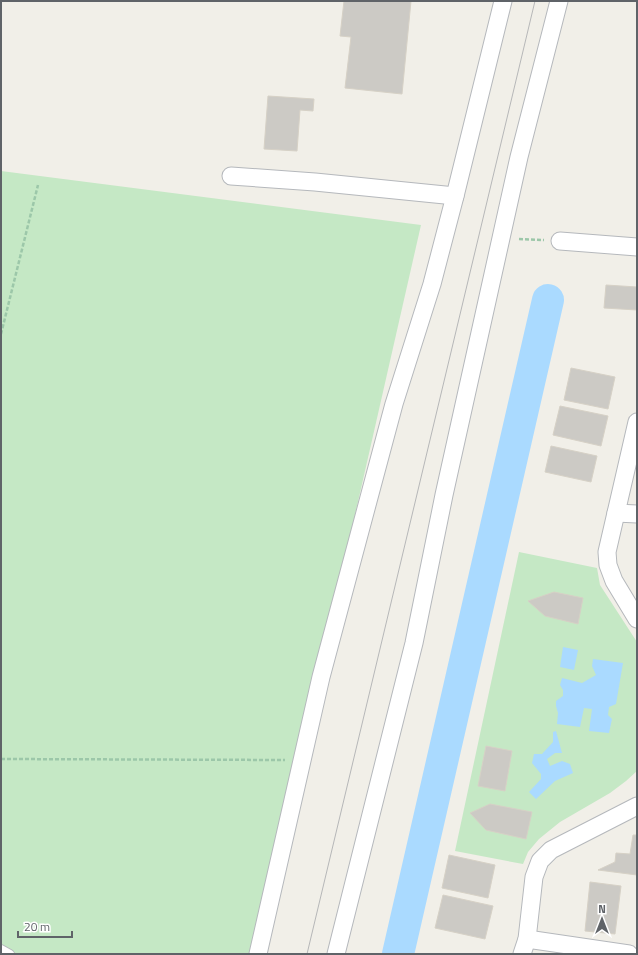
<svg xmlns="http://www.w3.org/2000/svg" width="638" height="955" viewBox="0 0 638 955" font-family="'Titillium Web',sans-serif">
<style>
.green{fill:#c5e8c5}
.water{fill:#aadaff}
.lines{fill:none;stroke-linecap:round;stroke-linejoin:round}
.river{stroke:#aadaff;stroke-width:32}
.building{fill:#cccac5;stroke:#d6d1c6}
.service-casing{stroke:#b5b8bc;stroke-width:10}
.minor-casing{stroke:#b5b8bc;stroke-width:19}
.path{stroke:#9cc7a9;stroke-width:2.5;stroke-dasharray:4 2;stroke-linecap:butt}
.service{stroke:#fff;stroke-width:8}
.minor{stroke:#fff;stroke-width:17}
.tram{stroke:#b6b7b8;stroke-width:1}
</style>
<rect width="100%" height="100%" fill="#f1efe8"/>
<g class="green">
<polygon points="1,171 421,225 255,954 1,954"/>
<polygon points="519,552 597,568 600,585 637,642 637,771 626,781 610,793 560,822 539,839 528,852 523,864 455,851"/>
</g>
<g class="water">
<polygon points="563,647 578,650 574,670 560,667"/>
<polygon points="593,659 623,663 616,704 609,707 608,715 612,719 609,733 589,731 592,709 584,708 580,727 557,724 558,713 556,706 556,701 563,696 563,690 560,685 562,678 582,683 596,675 592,666"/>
<polygon points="556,731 562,753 555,753 547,759 550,766 562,761 570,764 573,773 555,781 536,799 529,792 541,779 541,774 532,763 534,754 542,754 553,742 553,732"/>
</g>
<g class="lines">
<polyline class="river" points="398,954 548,300"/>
</g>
<g class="building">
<polygon points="344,1 411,1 402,94 345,88 351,37 340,36"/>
<polygon points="268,96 314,99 313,111 300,110 297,151 264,149"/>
<polygon points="606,285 637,287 637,310 604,308"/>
<polygon points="571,368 615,377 608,409 564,400"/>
<polygon points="560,406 608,416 601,446 553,435"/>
<polygon points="551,446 597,456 591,482 545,472"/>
<polygon points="554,592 583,598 578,624 545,616 528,601"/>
<polygon points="486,746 512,751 505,791 478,786"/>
<polygon points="490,804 532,812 526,839 486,830 470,813"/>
<polygon points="633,835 637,835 637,875 598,870 615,862 616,853 630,854"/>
<polygon points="449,855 495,865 488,898 442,888"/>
<polygon points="590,882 621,886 615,934 585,931"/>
<polygon points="443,895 493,906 485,939 435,928"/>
</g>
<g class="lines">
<defs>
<polyline id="service" points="1,949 10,954"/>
<g id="minor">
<polyline points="231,176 315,182 455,196"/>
<polyline points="560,241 637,247"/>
<polyline points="637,422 607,552 608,565 614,581 637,619"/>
<polyline points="616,513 637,514"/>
<polyline points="527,939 629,954"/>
<polyline points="258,954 321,677 394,404 432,284 455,196 503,1"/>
<polyline points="336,954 414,643 444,495 519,157 559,1"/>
<polyline points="522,954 527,939 534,877 540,861 551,850 637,806"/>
</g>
</defs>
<use href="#service" class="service-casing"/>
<use href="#minor" class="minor-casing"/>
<g class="path">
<polyline points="519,239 544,240"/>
<polyline points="1,334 38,185"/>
<polyline points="1,759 285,760"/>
</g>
<use href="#service" class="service"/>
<use href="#minor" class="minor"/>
<polyline class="tram" points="307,954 535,1"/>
</g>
<rect width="638" height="955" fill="none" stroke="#5f6368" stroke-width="4"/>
<g transform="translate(602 919)" stroke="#ffffff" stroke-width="3" paint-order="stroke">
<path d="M0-3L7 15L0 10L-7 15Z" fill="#5f6368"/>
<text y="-6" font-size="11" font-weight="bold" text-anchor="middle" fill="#5f6368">N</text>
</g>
<path d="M18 931v6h54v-6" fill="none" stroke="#5f6368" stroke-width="2"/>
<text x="24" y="931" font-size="12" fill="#5f6368" stroke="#ffffff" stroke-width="3" paint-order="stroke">20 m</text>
</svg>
